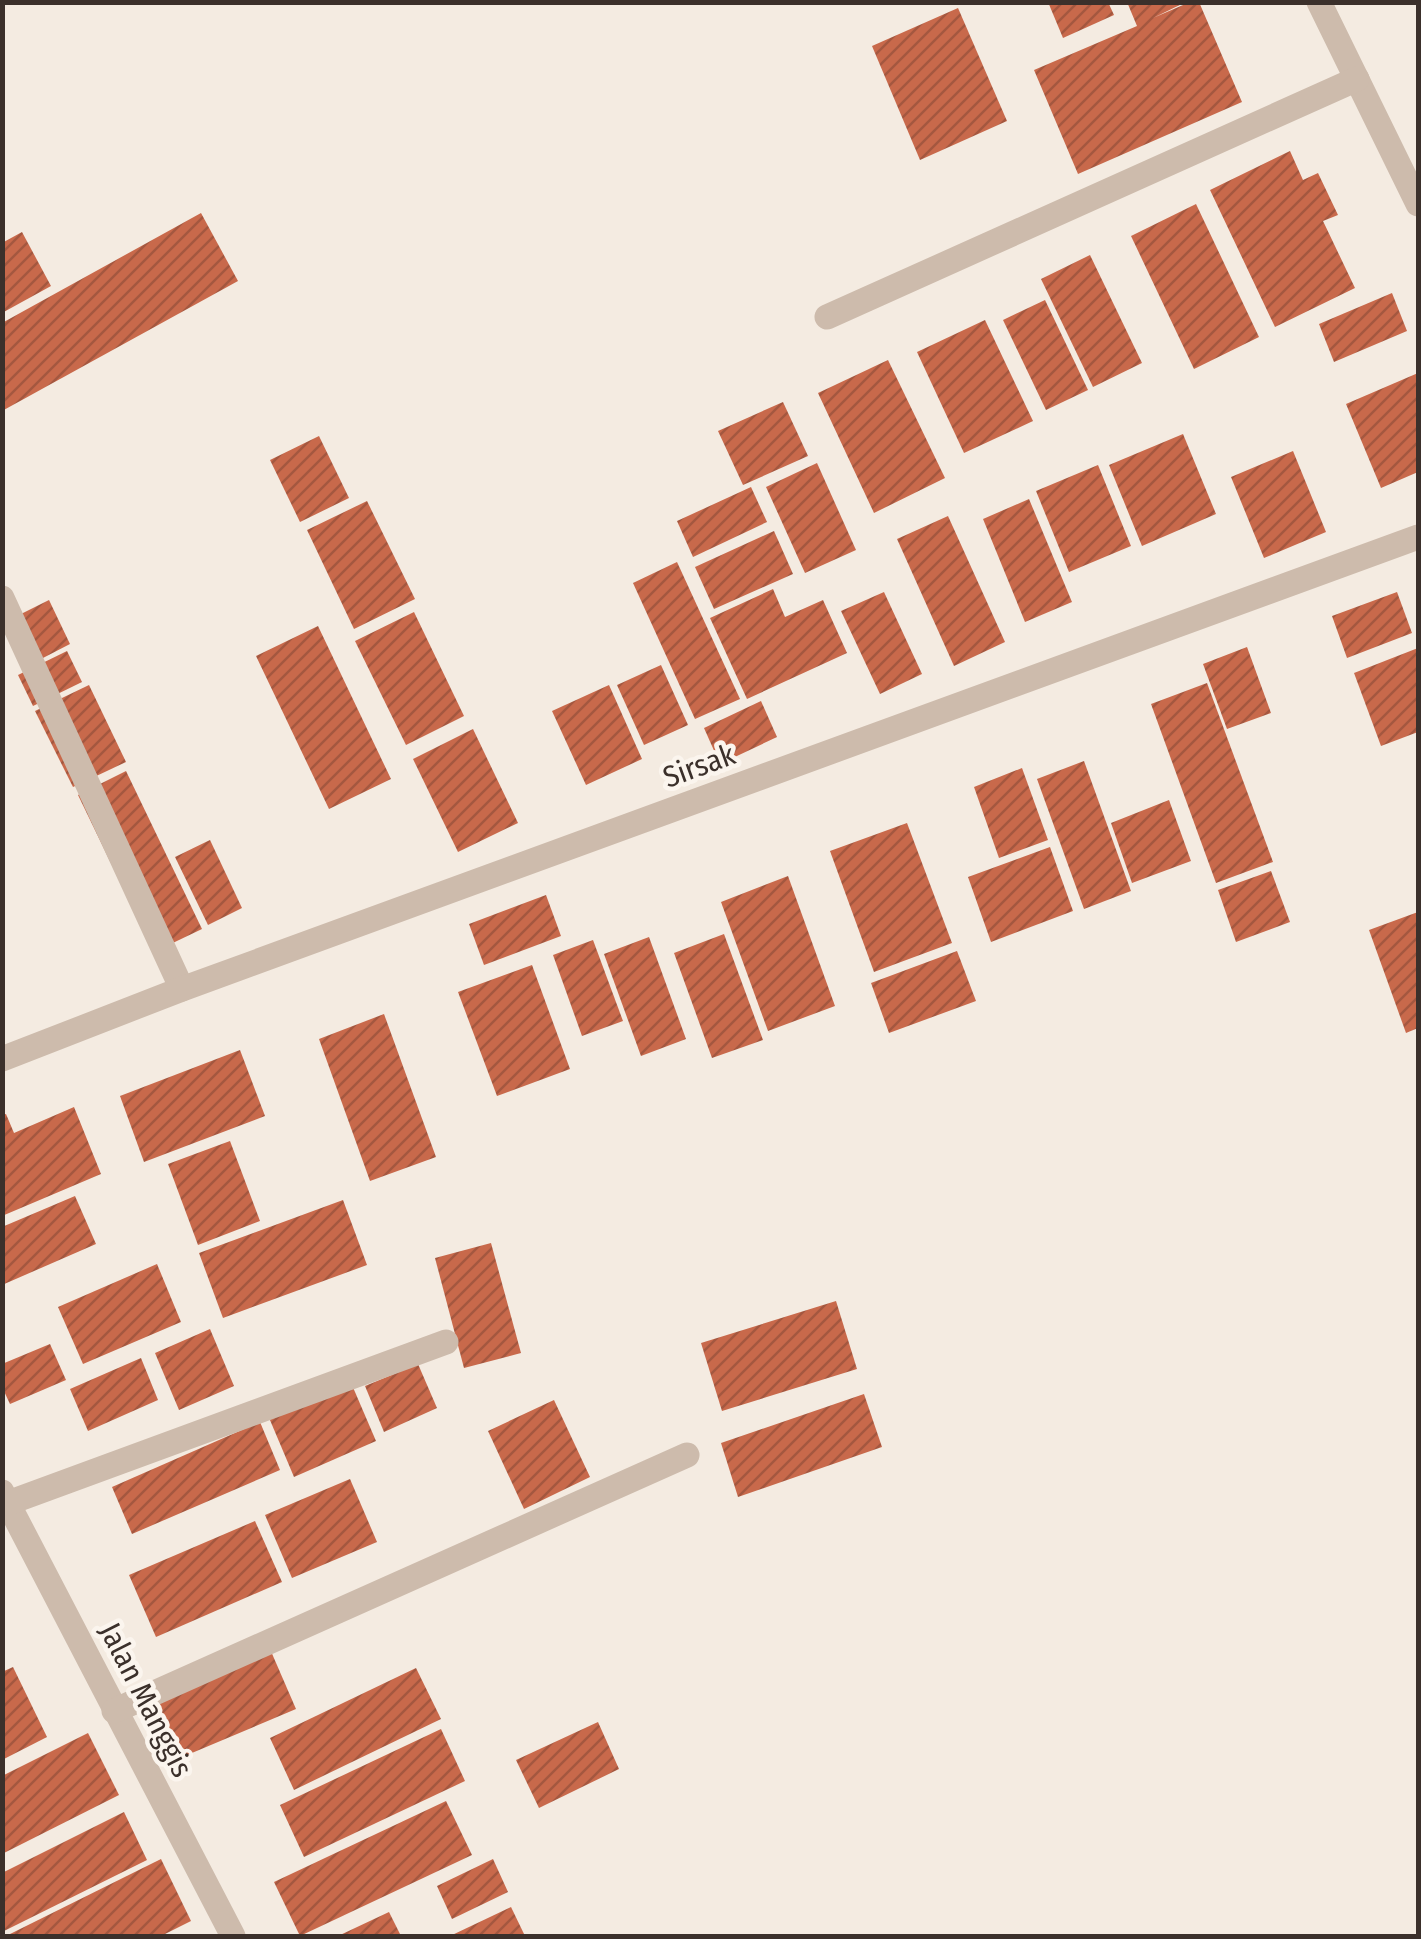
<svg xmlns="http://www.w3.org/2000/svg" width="1421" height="1939" viewBox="0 0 1421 1939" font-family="'Fira Sans Condensed',sans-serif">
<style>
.building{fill:url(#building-hatch)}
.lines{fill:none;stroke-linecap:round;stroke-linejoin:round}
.street{stroke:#cdbbac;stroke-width:25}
.labels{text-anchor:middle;stroke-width:9;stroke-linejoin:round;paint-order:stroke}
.street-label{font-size:30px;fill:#3b302b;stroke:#fbf5ee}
</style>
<defs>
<pattern id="building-hatch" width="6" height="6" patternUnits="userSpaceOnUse" patternTransform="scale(2.5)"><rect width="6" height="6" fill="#c8694b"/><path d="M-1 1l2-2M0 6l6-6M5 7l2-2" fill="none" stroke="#a4573f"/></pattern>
</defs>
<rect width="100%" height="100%" fill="#f4ebe1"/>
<g class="building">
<polygon points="1048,2 1108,2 1114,15 1063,38"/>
<polygon points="1127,2 1186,2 1153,18 1190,2 1199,2 1242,102 1078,174 1034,70 1137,26"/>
<polygon points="958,8 1007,121 920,160 872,46"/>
<polygon points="1290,151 1303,180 1318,173 1338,215 1323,221 1355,288 1275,327 1210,190"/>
<polygon points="1196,204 1259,337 1194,369 1131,236"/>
<polygon points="201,213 238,281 2,411 2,323"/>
<polygon points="22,232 51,286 2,313 2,243"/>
<polygon points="1090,255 1142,363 1093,387 1041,279"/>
<polygon points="1392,293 1407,331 1334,362 1319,324"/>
<polygon points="1045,300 1088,390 1046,410 1003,320"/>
<polygon points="985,320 1033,421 964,453 917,352"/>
<polygon points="888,360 945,478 874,513 818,393"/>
<polygon points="1418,373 1418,472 1381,488 1346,404"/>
<polygon points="783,402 808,456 743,485 718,431"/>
<polygon points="1183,434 1216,514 1142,546 1109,465"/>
<polygon points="319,436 349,498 300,522 270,460"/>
<polygon points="1293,451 1326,532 1264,558 1231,477"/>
<polygon points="817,463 856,550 805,573 766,487"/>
<polygon points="1098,465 1131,546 1069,572 1036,491"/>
<polygon points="751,487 767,522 693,557 677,521"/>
<polygon points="1029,499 1072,602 1025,622 983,519"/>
<polygon points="367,501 415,599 354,629 307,530"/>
<polygon points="948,516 1005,642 954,666 897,539"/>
<polygon points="774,531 793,574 714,609 695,567"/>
<polygon points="677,562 740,699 695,719 633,583"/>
<polygon points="773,589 785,617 823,600 847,653 747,699 710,618"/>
<polygon points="884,592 922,674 880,694 841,611"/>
<polygon points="1397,592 1412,633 1347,658 1332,616"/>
<polygon points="49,600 70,644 41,659 19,615"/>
<polygon points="414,612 464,716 406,745 355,641"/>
<polygon points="318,626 391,779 329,809 256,656"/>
<polygon points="1247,647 1271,713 1227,729 1203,664"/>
<polygon points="1418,648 1418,732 1381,746 1354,673"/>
<polygon points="67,651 82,682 33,706 18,675"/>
<polygon points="661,665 688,725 644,745 617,685"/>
<polygon points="1207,683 1273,862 1216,883 1151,704"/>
<polygon points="89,685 126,762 73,787 35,711"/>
<polygon points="609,685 642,759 586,785 552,711"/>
<polygon points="761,701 777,737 720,764 704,728"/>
<polygon points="473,729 518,823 458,852 413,759"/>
<polygon points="1084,761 1131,891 1084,909 1037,779"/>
<polygon points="1022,768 1048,840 999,858 974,787"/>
<polygon points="126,771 202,929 154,952 78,795"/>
<polygon points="1169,800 1191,861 1132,883 1111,823"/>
<polygon points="907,823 952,943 874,972 830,851"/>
<polygon points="210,840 242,908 208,925 175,857"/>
<polygon points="1050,847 1073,911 991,942 968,877"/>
<polygon points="1271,871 1290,922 1236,942 1218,890"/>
<polygon points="788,876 835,1006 768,1031 721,902"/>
<polygon points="546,895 561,936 484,965 469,924"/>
<polygon points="1418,912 1418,1028 1406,1033 1369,930"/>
<polygon points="724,934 763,1040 712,1058 674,953"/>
<polygon points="649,937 686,1039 641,1056 604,954"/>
<polygon points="593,940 623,1021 582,1036 553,955"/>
<polygon points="957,951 976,1001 889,1033 871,983"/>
<polygon points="532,965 570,1069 497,1096 458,992"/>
<polygon points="384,1014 436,1157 370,1181 319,1039"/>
<polygon points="240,1050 265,1116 144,1162 120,1096"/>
<polygon points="74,1107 101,1174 2,1216 2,1115 6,1114 14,1133"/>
<polygon points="230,1141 260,1221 198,1245 168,1164"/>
<polygon points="75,1196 96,1244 2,1285 2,1227"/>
<polygon points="343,1200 367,1265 223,1318 199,1253"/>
<polygon points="491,1243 521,1353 464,1368 435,1258"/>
<polygon points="157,1264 181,1322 83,1364 58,1307"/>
<polygon points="836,1301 857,1369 722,1411 701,1343"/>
<polygon points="210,1329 234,1386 179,1410 155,1353"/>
<polygon points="50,1344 66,1380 10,1404 2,1387 2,1364"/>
<polygon points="141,1358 158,1400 88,1431 70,1389"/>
<polygon points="418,1364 437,1408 384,1432 365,1386"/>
<polygon points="349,1378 376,1441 294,1477 267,1413"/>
<polygon points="864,1394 882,1447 738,1497 721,1443"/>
<polygon points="554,1400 590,1477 524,1509 488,1431"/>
<polygon points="260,1422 280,1470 132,1534 112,1487"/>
<polygon points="350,1479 377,1542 292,1578 265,1515"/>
<polygon points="255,1521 282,1582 156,1637 129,1575"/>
<polygon points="270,1649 296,1709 180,1758 154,1699"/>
<polygon points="13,1667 47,1737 2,1760 2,1672"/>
<polygon points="416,1668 441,1719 294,1790 270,1738"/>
<polygon points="598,1722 619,1769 539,1808 516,1760"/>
<polygon points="441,1729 465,1781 304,1857 280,1805"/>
<polygon points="88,1733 119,1795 2,1854 2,1776"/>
<polygon points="446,1801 472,1855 300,1936 274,1882"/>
<polygon points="124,1812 147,1860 2,1932 2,1873"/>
<polygon points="161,1859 191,1921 161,1936 6,1936"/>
<polygon points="493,1859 508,1892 452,1919 437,1886"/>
<polygon points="511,1907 525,1936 450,1936"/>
<polygon points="389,1912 401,1936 338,1936"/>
</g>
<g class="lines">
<g class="street">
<polyline points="1319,2 1418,204"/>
<polyline points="827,317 1357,79"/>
<polyline points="2,598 182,989"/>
<polyline points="2,1059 182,989 1418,537"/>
<polyline points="2,1492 233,1936"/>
<polyline points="8,1503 446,1342"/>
<polyline points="114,1711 687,1455"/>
</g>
</g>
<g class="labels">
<g class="street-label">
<text transform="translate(699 766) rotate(-20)" y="10">Sirsak</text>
<text transform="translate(146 1700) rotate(63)" y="10">Jalan Manggis</text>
</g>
</g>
<rect width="1421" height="1939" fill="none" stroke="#3b302b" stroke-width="10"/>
</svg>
